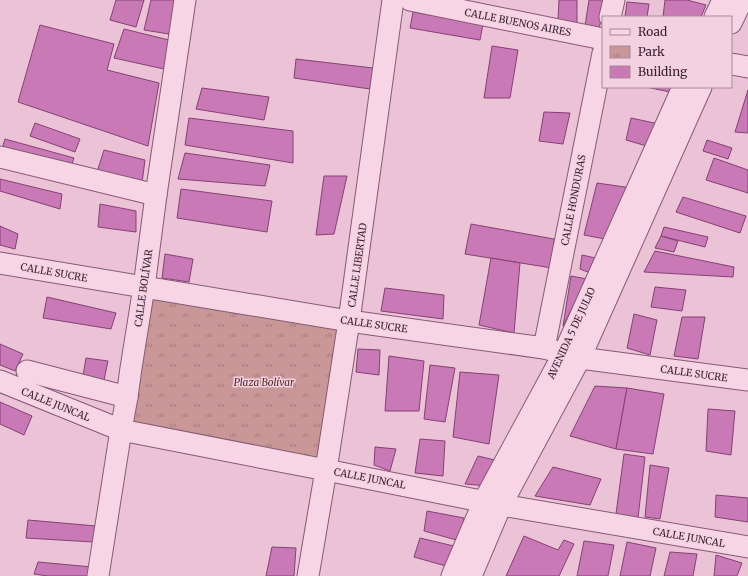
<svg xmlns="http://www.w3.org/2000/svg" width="748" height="576" viewBox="0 0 748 576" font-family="Merriweather,serif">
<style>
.park{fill:url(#park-tufts)}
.building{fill:#c979b5;stroke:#844174}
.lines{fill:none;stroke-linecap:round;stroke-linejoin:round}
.minor-casing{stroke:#855a76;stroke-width:23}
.minor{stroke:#f7d5e5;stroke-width:21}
.labels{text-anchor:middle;stroke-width:3;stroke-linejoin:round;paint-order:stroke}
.street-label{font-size:10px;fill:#361e2e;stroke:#f4d1e1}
.park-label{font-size:10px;font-style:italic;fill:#512925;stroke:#f4d1e1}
</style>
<defs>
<pattern id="park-tufts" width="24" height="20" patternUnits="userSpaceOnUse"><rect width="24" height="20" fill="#ca9799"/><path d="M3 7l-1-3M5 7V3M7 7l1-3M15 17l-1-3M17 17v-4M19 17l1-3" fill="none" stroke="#a57b7d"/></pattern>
</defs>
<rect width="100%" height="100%" fill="#ecc2d6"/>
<polygon class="park" points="147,290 346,324 324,466 125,428"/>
<g class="building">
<polygon points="116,0 144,0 136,27 110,20"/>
<polygon points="151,0 176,0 169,34 144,30"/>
<polygon points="559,0 577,0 577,24 558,19"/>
<polygon points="589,0 605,0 599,29 585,26"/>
<polygon points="665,0 687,0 706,5 701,17 663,17"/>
<polygon points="627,2 649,4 647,17 625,17"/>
<polygon points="413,12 483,24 480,40 410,28"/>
<polygon points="40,25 114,44 107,70 159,83 148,146 18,102"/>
<polygon points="124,29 169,40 164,69 114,58"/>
<polygon points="492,46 518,50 510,98 484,98"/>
<polygon points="296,59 373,68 370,89 294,78"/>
<polygon points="646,87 671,87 670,92"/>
<polygon points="202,88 269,97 264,120 196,109"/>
<polygon points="748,90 748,133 735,132"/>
<polygon points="544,112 570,113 563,144 539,141"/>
<polygon points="189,118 293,131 293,163 185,145"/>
<polygon points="631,118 659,124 650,147 626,140"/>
<polygon points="35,123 80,139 75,152 30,136"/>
<polygon points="5,139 74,158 71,167 2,149"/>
<polygon points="707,140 732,148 728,159 703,151"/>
<polygon points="104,150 145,160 142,183 97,172"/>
<polygon points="185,153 270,165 265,186 178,179"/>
<polygon points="714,158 748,170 748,193 706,180"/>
<polygon points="324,176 347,176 334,234 316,235"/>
<polygon points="0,179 62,194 60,209 0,191"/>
<polygon points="597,183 632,188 605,239 584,235"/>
<polygon points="181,189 272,201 267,232 177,218"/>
<polygon points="683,197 746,216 740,233 676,212"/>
<polygon points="100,204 136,211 136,232 98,227"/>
<polygon points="471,224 554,239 552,268 465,254"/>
<polygon points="0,226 18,234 15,249 0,245"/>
<polygon points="664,227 708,237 705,247 661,236"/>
<polygon points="661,236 678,241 674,252 655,248"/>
<polygon points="655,251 734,267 733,277 644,272"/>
<polygon points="165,254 193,259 189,282 162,278"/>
<polygon points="582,255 600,259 593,274 580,269"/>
<polygon points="491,258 520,263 514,333 479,325"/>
<polygon points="571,276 587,279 563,326"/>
<polygon points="655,287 686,290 682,311 651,307"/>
<polygon points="385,288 444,295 443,319 381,311"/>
<polygon points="47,297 116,313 111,329 43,318"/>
<polygon points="634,314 657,320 650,355 627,348"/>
<polygon points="682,317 705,317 698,359 674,356"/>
<polygon points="0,344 23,354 15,371 0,365"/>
<polygon points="358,349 380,350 379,375 356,372"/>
<polygon points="389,356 424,361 419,411 385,411"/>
<polygon points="86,358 108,361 104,380 83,376"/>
<polygon points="430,365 455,368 445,422 424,419"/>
<polygon points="460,372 499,375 489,444 453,437"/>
<polygon points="595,386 627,388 616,449 570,436"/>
<polygon points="627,388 664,394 653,454 616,449"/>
<polygon points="0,402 32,416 24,435 0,424"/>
<polygon points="708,409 735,411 731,455 706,451"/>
<polygon points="420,439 445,441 443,476 415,473"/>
<polygon points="375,447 396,449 390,471 374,465"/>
<polygon points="624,454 645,457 638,518 616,514"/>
<polygon points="478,456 503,462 488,486 465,484"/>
<polygon points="650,465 669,468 660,519 645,517"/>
<polygon points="553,467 601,479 590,505 535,496"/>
<polygon points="716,495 748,498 748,522 715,517"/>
<polygon points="427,511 464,518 460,541 424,531"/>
<polygon points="28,520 96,526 93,542 26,538"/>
<polygon points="524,536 558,550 564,540 574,544 559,576 506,576"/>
<polygon points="420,538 458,547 453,568 414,557"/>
<polygon points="584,541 614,545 608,576 577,576"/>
<polygon points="627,542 656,548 650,576 620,576"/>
<polygon points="272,547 296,548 294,576 266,576"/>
<polygon points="670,552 697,554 693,576 664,576"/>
<polygon points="716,555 742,563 737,576 714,576"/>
<polygon points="38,562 92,567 89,576 48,576 34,574"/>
</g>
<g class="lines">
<defs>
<g id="minor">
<polyline points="410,0 603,39"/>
<polyline points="610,17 614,0"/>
<polyline points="715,17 723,0"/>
<polyline points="731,23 742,0"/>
<polyline points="731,64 748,67"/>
<polyline points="0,157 156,195"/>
<polyline points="0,263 349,321 544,348 580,358 748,380"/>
<polyline points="544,348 603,53"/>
<polyline points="27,371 127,397"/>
<polyline points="0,381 121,430 326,470 501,505 748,547"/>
<polyline points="98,576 121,430 127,397 131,368 144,287 156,195 185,0"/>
<polyline points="308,576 326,470 349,321 393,0"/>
<polyline points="452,576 484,501 564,353 683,87"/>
<polyline points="471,576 501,505 580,358 701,87"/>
</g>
</defs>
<use href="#minor" class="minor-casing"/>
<use href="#minor" class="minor"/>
</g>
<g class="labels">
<g class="street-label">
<text transform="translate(518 22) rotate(11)" y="4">CALLE BUENOS AIRES</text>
<text transform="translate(573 200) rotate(-79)" y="4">CALLE HONDURAS</text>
<text transform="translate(357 265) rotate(-82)" y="4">CALLE LIBERTAD</text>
<text transform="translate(54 272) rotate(10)" y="4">CALLE SUCRE</text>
<text transform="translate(143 288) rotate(-82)" y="4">CALLE BOLÍVAR</text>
<text transform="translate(374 324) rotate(8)" y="4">CALLE SUCRE</text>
<text transform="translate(571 333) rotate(-65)" y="4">AVENIDA 5 DE JULIO</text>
<text transform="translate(694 373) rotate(8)" y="4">CALLE SUCRE</text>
<text transform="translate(56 404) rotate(22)" y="4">CALLE JUNCAL</text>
<text transform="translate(370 478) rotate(11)" y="4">CALLE JUNCAL</text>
<text transform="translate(689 537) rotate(10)" y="4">CALLE JUNCAL</text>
</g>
<g class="park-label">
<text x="264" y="386">Plaza Bolívar</text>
</g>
</g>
<rect x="602" y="16" width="130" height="72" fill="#f4d1e1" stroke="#a88999"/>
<rect x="610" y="29" width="20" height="6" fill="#f7d5e5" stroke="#a88999"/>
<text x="638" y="36" font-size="12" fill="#361e2e">Road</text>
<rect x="610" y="46" width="20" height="12" fill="url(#park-tufts)" stroke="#a88999"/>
<text x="638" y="56" font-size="12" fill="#361e2e">Park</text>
<rect x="610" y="66" width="20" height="12" fill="#c979b5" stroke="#a88999"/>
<text x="638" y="76" font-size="12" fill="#361e2e">Building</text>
</svg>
